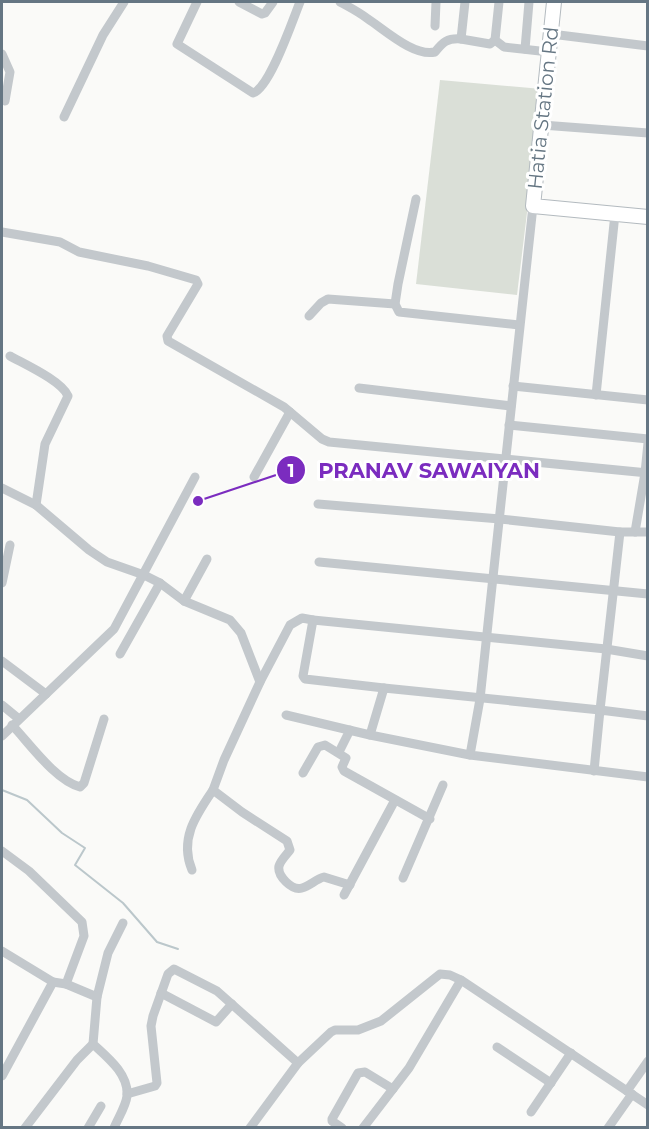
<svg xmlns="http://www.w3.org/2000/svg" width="649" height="1129" viewBox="0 0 649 1129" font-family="Montserrat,sans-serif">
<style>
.green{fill:#dadfd7}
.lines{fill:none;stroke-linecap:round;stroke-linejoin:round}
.stream{stroke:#bbc7cb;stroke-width:2}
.secondary-casing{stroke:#b3babf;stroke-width:16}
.street{stroke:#c3c8cc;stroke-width:9}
.secondary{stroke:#fff;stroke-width:14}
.labels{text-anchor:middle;stroke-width:6;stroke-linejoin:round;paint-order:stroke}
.street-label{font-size:20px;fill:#657683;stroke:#fff}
.leader{fill:none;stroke:#7b2cbf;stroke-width:2}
.callout-dot{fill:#7b2cbf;stroke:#fff;stroke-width:2}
.mark-label{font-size:18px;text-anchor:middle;font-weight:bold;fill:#fff}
.callout-label{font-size:21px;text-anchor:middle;font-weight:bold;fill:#7b2cbf;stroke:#fff;stroke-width:6;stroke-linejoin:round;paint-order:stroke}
</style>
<rect width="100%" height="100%" fill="#fafaf8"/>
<polygon class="green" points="440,80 542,89 517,295 416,284"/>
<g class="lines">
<polyline class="stream" points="2,790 27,800 62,833 85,848 75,865 123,903 157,942 178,949"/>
<defs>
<polyline id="secondary" points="554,2 533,206 648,217"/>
</defs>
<use href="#secondary" class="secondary-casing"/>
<g class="street">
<path d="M 197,2 L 177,44 L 253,93 C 270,88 293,19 300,2"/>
<polyline points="239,2 262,14 265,13 273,2"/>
<path d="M 340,2 C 349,7 359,12 368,19 C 385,30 414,57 435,52 C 443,42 447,38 461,39"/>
<polyline points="465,2 461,39 490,44 495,40"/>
<polyline points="499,2 495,40 504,47 549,52"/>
<polyline points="435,26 436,2"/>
<polyline points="551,34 648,46"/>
<polyline points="525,49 529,2"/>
<polyline points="2,54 10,72 5,101"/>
<polyline points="64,117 103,35 124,2"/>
<polyline points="542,125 648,133"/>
<polyline points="416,199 398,284 395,304 399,312 519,325"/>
<polyline points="533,206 490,605 480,699 470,755 648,777"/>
<polyline points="2,232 60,242 79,252 148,266 196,280 198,284 167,336 168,341 284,407 322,439 329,442 648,473"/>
<polyline points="309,316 321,303 328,299 395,304"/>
<path d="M 10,356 C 24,364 62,381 68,396 L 45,444 L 36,505 L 89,550 L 107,562 L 144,575 L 160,583 L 184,601 L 230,620 L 241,633 L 260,682"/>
<polyline points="513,386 648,400"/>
<polyline points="359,388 511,406"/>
<polyline points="596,395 615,214"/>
<polyline points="509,425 648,439"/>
<polyline points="254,477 290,412"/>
<polyline points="2,488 36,505"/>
<polyline points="318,504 500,519 620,532"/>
<polyline points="635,532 645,473 648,443"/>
<polyline points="319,562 648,594"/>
<polyline points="2,583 10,545"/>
<polyline points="184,601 207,559"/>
<path d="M 313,620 L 302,618 L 290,625 L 260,682 L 224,760 L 213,790 L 242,812 L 287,841 L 290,850 C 287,854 280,861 279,866 C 277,876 292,891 302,888 C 310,886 316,879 324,877 L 350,885"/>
<polyline points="120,654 160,583"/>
<polyline points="2,661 46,694"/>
<polyline points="384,688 305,679 303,676 313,620 606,649 648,656"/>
<polyline points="2,705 19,719"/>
<polyline points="286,715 370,735"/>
<path d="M 12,725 C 30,744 55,780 80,787 L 84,783 L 104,719"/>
<polyline points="2,736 114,629 195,477"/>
<polyline points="339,752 350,730"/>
<polyline points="470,755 370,735 384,688 600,710 620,532 648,532"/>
<polyline points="594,771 600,710 648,716"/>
<polyline points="303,773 318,747 325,745 346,758 342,767 344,771 430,819"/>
<polyline points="2,851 29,871 82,922 84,936 66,984"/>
<path d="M 192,870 C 179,839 196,815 213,790"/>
<polyline points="403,878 443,785"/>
<polyline points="344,895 395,800"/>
<polyline points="2,951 53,982"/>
<polyline points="161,993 216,1022 232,1004"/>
<polyline points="97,997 108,953 123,923"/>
<polyline points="497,1047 551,1083"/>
<path d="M 2,1076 L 53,982 L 66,984 L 97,997 L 93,1044 C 107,1057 129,1074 127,1096 C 126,1106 118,1118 114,1128"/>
<polyline points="627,1091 648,1061"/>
<polyline points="127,1094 155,1086 157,1083 151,1026 153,1016 168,974 174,969 217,991 298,1063 331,1032 335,1030 358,1030 381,1021 440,974 450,975 461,980 648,1105"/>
<polyline points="531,1112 571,1053"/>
<polyline points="25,1128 77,1060 93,1044"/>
<polyline points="88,1128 101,1106"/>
<polyline points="250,1128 298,1063"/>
<polyline points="342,1128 332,1121 332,1119 358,1073 365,1072 393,1089"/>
<polyline points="363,1128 409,1068 461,980"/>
<polyline points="608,1128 632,1094"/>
</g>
<use href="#secondary" class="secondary"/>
</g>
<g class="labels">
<g class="street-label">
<text transform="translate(543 108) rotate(-84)" y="7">Hatia Station Rd</text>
</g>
</g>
<path class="leader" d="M198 501L291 470"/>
<g class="callout-dot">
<circle cx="198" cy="501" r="6"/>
<circle cx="291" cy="470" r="15"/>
</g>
<g class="mark-label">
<text x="291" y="477">1</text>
</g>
<g class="callout-label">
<text x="429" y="478">PRANAV SAWAIYAN</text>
</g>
<rect width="649" height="1129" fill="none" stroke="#657683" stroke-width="6"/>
</svg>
